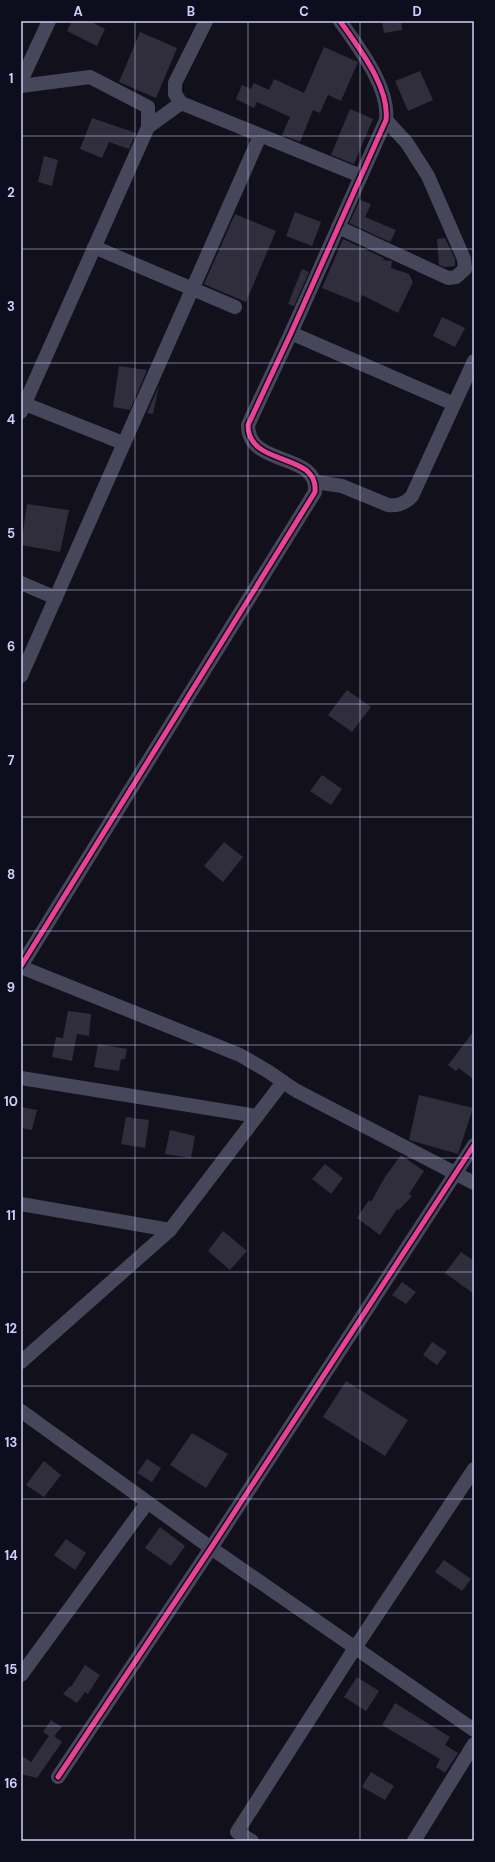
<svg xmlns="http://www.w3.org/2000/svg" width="495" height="1862" viewBox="0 0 495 1862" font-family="'DM Sans',sans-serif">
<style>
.building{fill:#302e3c}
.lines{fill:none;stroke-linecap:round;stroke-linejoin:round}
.minor{stroke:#46475a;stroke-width:14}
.cycleway-casing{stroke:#0e0d1d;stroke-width:8}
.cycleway{stroke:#ea4096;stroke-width:5}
.grid{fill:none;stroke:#cdcefc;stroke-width:1;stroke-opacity:0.55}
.neatline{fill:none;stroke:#cdcefc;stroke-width:1.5}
.grid-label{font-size:13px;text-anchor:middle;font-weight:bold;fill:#cdcefc}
</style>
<rect width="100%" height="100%" fill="#12101a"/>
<g class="building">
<polygon points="72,21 90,21 105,29 97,46 67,31"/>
<polygon points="382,21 401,21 402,30 384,33"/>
<polygon points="140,32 177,48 156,98 119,82"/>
<polygon points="324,47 358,62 341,101 328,95 320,113 313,110 300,142 282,135 290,117 257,102 254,108 236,99 242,85 251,89 254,83 269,90 274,79 304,93"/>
<polygon points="420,71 433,100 408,111 395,81"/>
<polygon points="350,109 373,119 354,164 331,155"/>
<polygon points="92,118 136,133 129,149 109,142 102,158 80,149"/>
<polygon points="44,156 58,160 52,186 38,182"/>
<polygon points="360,200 371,204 365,217 396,230 390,242 349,223"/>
<polygon points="295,212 321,222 312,246 286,236"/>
<polygon points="235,214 276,231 246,302 204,284"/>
<polygon points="445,238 455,259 455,266 445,267 439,265 437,239"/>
<polygon points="343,239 384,258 383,260 392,261 391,268 409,274 413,282 398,313 362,295 359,303 322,288"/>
<polygon points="302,269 309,272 294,306 288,304"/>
<polygon points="442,317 465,328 455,347 433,336"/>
<polygon points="119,366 147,370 130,410 113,407"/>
<polygon points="159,386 153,414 147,413"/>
<polygon points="27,504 69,510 60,552 21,545"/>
<polygon points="347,690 371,707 352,732 328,715"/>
<polygon points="322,775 342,789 331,805 310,791"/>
<polygon points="224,842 243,857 223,882 204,866"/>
<polygon points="68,1011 91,1014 89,1036 77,1034 72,1061 52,1057 56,1037 63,1038"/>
<polygon points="474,1031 474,1080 459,1068 456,1071 448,1065"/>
<polygon points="98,1044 127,1049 125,1059 121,1059 119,1071 94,1067"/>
<polygon points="419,1095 473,1108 458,1154 409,1140"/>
<polygon points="21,1107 37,1110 32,1130 21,1128"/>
<polygon points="126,1117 149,1120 145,1148 121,1144"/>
<polygon points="170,1130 195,1136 191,1158 165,1154"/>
<polygon points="401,1155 424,1171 409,1194 412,1196 399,1210 397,1209 380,1235 357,1218 369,1200 371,1202 385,1177"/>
<polygon points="325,1164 343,1178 331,1194 312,1179"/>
<polygon points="223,1231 247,1251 230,1270 208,1251"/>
<polygon points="461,1252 474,1261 474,1294 445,1273"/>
<polygon points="402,1282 416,1292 406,1304 392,1295"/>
<polygon points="432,1342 447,1352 437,1365 423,1355"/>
<polygon points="346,1381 408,1420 385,1456 323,1417"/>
<polygon points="192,1433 228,1454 206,1488 170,1465"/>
<polygon points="147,1459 161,1468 152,1482 137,1473"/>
<polygon points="44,1461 61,1475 44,1497 26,1485"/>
<polygon points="160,1527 185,1546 171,1566 145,1548"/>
<polygon points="66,1539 86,1553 75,1570 54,1555"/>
<polygon points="444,1560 471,1579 462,1591 435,1572"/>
<polygon points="85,1665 100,1675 88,1694 85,1692 77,1703 63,1694 70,1686 71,1687"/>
<polygon points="357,1677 379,1691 366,1711 344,1697"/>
<polygon points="395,1703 450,1737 445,1745 458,1753 445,1773 436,1767 440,1759 382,1725"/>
<polygon points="51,1720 62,1727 54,1736 62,1742 37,1778 21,1774 21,1755 31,1762 49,1736 43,1732"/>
<polygon points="371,1772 394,1786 385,1800 362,1787"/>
</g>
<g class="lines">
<g class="minor">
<polyline points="206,21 175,83 175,94 181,103 361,176"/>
<polyline points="21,81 49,21"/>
<polyline points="21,86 90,77 148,107 148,127 181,103"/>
<polyline points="338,227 448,278 456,277 465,269 464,259 428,176 407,143 386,120"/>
<polyline points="94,247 235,307"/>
<polyline points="291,333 454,404"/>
<polyline points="25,404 123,443"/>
<polyline points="21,412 148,127"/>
<path d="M 315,482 L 342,486 L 388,505 C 398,506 405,504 412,496 L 474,361"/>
<polyline points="21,583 56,598"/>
<polyline points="21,676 260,136"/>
<path d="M 21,966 L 315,492 C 319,451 248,468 248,425 L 291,333 L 386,120 C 390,87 358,47 340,21"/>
<polyline points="21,967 240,1055 269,1072 295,1090 474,1183"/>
<polyline points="21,1078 257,1116"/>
<polyline points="21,1204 170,1230"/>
<polyline points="21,1362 170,1230 283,1082"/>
<polyline points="21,1411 211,1548 474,1730"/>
<polyline points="21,1675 147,1503"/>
<polyline points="58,1777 211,1548 474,1145"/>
<polyline points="252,1841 237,1832 355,1648 474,1469"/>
<polyline points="414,1841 474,1744"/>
</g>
<defs>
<g id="cycleway">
<path d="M 21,966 L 315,492 C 319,451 248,468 248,425 L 291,333 L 386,120 C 390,87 358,47 340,21"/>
<polyline points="58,1777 211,1548 474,1145"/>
</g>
</defs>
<use href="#cycleway" class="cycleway-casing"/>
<use href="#cycleway" class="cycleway"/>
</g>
<path class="grid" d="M 135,21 L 135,1841M 248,21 L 248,1841M 360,21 L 360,1841M 21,136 L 474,136M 21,249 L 474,249M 21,363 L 474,363M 21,476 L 474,476M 21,590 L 474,590M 21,704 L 474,704M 21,817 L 474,817M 21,931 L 474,931M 21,1045 L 474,1045M 21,1158 L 474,1158M 21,1272 L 474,1272M 21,1386 L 474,1386M 21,1499 L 474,1499M 21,1613 L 474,1613M 21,1726 L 474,1726"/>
<rect width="495" height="1862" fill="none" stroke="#0e0d1d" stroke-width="44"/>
<rect x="22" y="22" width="451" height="1818" class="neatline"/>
<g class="grid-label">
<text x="78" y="16">A</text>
<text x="191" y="16">B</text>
<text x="304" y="16">C</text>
<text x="417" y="16">D</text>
<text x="11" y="83">1</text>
<text x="11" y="197">2</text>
<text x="11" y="311">3</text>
<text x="11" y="424">4</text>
<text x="11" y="538">5</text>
<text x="11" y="651">6</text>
<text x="11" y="765">7</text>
<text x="11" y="879">8</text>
<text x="11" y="992">9</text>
<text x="11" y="1106">10</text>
<text x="11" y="1220">11</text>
<text x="11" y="1333">12</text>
<text x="11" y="1447">13</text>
<text x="11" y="1560">14</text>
<text x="11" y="1674">15</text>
<text x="11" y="1788">16</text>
</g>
</svg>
